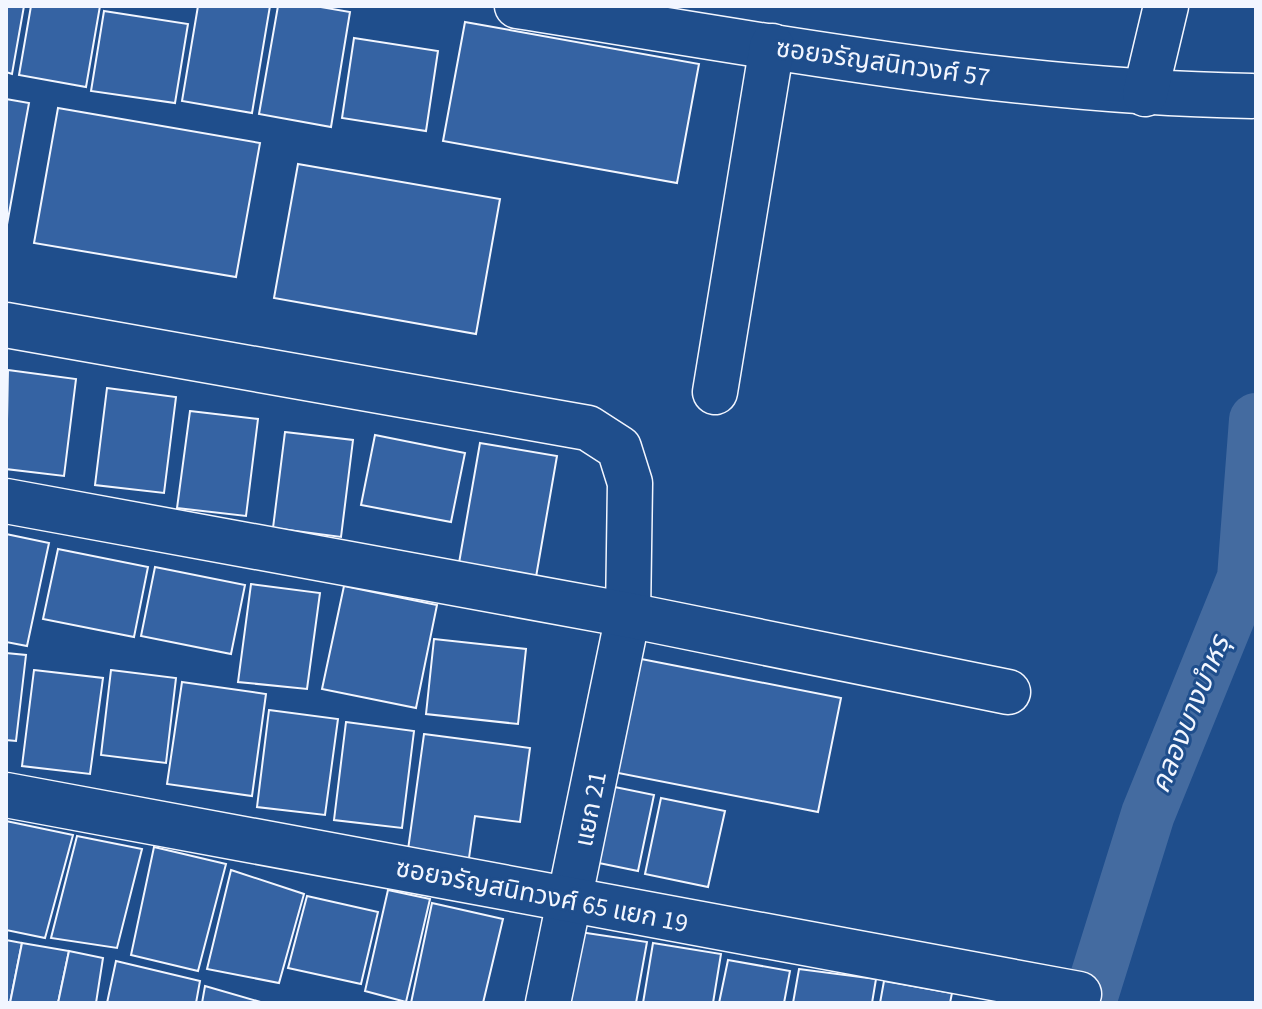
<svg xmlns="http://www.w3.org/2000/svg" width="1262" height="1009" viewBox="0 0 1262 1009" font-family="'Source Sans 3','Noto Sans Thai',sans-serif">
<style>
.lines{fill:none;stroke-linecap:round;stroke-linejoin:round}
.canal{stroke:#446ba0;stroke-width:54}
.building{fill:#3563a3;stroke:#f2f6ff;stroke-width:2}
.minor-casing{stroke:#f2f6ff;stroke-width:47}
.minor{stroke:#1f4e8c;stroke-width:44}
.labels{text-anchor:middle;stroke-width:6;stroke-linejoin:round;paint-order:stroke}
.street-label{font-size:26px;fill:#f2f6ff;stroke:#1f4e8c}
.water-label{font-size:28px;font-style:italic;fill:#f2f6ff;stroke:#1f4e8c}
</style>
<rect width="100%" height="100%" fill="#1f4e8c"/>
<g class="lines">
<polyline class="canal" points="1089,1003 1148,814 1244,578 1256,420"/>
</g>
<g class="building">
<polygon points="6,6 24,6 12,74 6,72"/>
<polygon points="31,6 100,6 86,87 19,75"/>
<polygon points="198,6 270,6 252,113 182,101"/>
<polygon points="278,6 315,6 350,12 331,127 259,114"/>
<polygon points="104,11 188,24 175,103 91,91"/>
<polygon points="465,22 699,64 677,183 443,141"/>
<polygon points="354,38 438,51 426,131 342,118"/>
<polygon points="6,99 29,103 6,230"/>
<polygon points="58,108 260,143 236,277 34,243"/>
<polygon points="298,164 500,199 476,334 274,298"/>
<polygon points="8,370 76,379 64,476 6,469"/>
<polygon points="107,388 176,397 164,493 95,485"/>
<polygon points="190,411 258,419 246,516 177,508"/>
<polygon points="285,432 353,440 341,537 273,528"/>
<polygon points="375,435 465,453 451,522 361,505"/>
<polygon points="480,443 557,456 536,577 459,563"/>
<polygon points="6,534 49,543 27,646 6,642"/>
<polygon points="58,549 148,567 134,637 43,619"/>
<polygon points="155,567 245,585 231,654 141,636"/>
<polygon points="251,584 320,593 307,689 238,682"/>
<polygon points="344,586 437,605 416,708 322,689"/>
<polygon points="434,639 526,649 518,724 426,714"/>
<polygon points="6,653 26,655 16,741 6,740"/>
<polygon points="631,657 841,698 818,812 608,771"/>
<polygon points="34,670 103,678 90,774 22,766"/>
<polygon points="111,670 176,678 166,763 101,755"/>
<polygon points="182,682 266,694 252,796 167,784"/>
<polygon points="269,710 338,719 325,815 257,807"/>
<polygon points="346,722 414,731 402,828 334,820"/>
<polygon points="424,734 530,748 520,822 475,816 468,865 407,857"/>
<polygon points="605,785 654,795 638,871 589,861"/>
<polygon points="661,798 725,811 708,887 645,874"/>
<polygon points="6,821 73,835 45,938 6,930"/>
<polygon points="77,836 142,849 117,948 51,938"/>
<polygon points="154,847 226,864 198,971 131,955"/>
<polygon points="231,870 304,894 279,983 207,969"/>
<polygon points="388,890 430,899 406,1002 365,991"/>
<polygon points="307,896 378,912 361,984 288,968"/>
<polygon points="432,903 503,919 483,1003 411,1003"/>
<polygon points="573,931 647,942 636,1003 557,1003"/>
<polygon points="6,940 22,943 10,1003 6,1003"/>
<polygon points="22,943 69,951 58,1003 10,1003"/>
<polygon points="653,943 721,954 713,1003 643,1003"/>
<polygon points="69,951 103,958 96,1003 58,1003"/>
<polygon points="728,960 790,971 784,1003 719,1003"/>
<polygon points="116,961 200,981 196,1003 107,1003"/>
<polygon points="799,969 876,979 872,1003 793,1003"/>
<polygon points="884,981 952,993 950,1003 880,1003"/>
<polygon points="205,986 264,1003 202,1003"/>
</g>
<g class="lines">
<defs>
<g id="minor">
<path d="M 517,6 C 761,44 1004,92 1252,96"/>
<polyline points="1145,94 1166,6"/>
<polyline points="6,325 588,428 619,448 630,483 628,615 548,1003"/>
<polyline points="715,392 772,46"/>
<polyline points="6,501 628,615 1008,692"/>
<polyline points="6,795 1079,994"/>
</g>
</defs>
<use href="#minor" class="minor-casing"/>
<use href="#minor" class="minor"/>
</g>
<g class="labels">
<g class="street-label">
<text transform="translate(883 62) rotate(8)" y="9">ซอยจรัญสนิทวงศ์ 57</text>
<text transform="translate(590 809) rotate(-79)" y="9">แยก 21</text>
<text transform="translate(542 895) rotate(11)" y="9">ซอยจรัญสนิทวงศ์ 65 แยก 19</text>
</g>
<g class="water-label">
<text transform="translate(1189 714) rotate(-68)" y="10">คลองบางบำหรุ</text>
</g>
</g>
<rect width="1262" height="1009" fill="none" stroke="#f2f6ff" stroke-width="16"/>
</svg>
